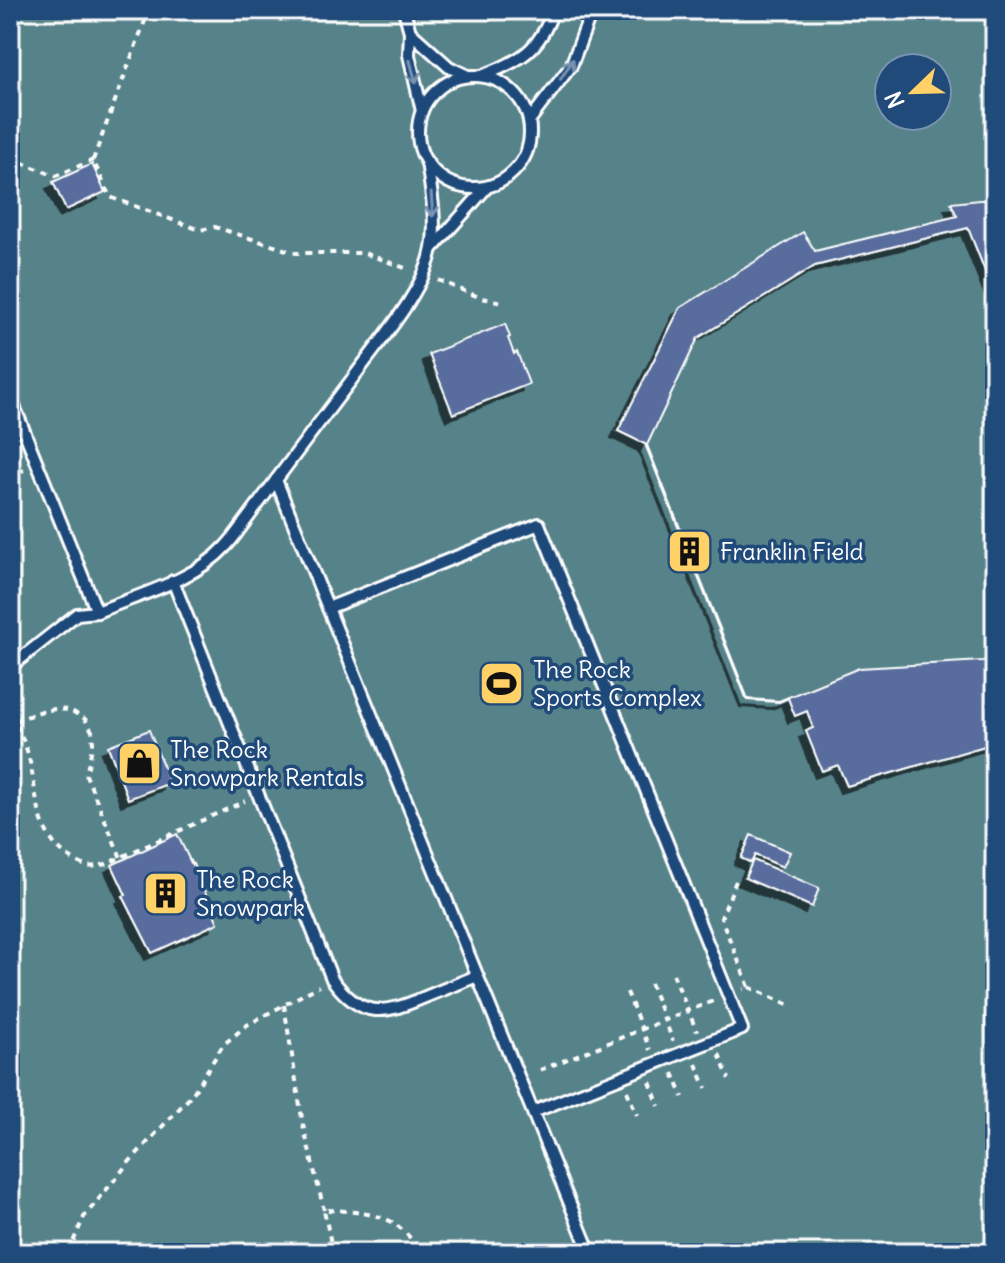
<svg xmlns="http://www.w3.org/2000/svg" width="1005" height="1263" viewBox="0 0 1005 1263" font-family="Delius,sans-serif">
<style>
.garden{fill:#568289;stroke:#aac0c4;stroke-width:2;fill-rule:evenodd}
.building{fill:#586d9d;stroke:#fff;stroke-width:2;filter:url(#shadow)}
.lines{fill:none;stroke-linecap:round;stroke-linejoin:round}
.service-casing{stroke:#fff;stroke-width:16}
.path{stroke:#fff;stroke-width:4;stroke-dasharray:6 6;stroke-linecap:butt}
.service{stroke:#1f4a7a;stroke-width:10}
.oneway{stroke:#7992af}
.labels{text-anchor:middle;stroke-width:7;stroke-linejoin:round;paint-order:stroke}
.poi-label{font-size:24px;fill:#fff;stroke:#1f4a7a;text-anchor:start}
</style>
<defs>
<filter id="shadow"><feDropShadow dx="-7" dy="7" stdDeviation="0" flood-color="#0009"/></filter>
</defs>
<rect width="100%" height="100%" fill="#1f4a7a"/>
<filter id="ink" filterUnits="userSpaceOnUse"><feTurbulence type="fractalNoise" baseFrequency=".0125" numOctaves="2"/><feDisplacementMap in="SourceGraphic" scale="16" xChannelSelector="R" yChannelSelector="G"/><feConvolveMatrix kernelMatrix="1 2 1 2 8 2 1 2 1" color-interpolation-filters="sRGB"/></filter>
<g filter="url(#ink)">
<path class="garden" d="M 10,10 L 995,10 L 995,1253 L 10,1253 ZM 889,68 L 937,68 L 937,116 L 889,116 Z"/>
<g class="building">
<polygon points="92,164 105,192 66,210 53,182"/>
<polygon points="980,200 995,200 995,296 968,228 815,266 698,338 647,445 748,699 779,701 859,668 983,661 995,658 995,743 847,786 838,765 822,771 806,731 813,728 807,711 795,716 788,698 779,702 747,700 645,444 618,431 680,308 803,232 815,251 957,216 951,203"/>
<polygon points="505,324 510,337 508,338 514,354 517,352 529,384 453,414 429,354"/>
<polygon points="149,730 170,783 128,799 108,746"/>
<polygon points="177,834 192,865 193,864 218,923 152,953 123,896 126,895 112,865"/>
<polygon points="751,835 790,852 783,867 755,855 751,863 741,858"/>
<polygon points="753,860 819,888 812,907 745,878"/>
</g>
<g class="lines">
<defs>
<g id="service">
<polyline points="404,10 410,32 409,55 422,111"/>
<polyline points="410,32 449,67 468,76"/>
<path d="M 482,76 C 520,61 540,50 553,10"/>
<circle cx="474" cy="132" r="56"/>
<polyline points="529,121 571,66 592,10"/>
<polyline points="432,249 487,187"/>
<path d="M 10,396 L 97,612 C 138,595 195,580 225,547 C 231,541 236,534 241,527 C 279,476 317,425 356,374 C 380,341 425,290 432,248 C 437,222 431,189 427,162"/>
<polyline points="276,480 590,1253"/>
<path d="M 173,581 L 332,979 C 361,1019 383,1015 425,997 C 442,990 460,983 477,976"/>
<polyline points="328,608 539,524 742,1029 533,1112"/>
<polyline points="10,667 77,614 97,612"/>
</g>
</defs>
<use href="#service" class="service-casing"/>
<g class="path">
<polyline points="10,158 56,176 93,160 110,197 200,230 215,227 296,253 364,253 408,269"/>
<polyline points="93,160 149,10"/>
<polyline points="438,280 481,298 503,302"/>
<polyline points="10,475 24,470"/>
<path d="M 10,715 C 18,726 24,741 28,754 C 38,791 34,837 72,859 C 88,868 88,868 106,864 L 245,801"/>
<polyline points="15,721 42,711 55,709 70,710 85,719 92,731 93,743 86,775 121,858"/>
<polyline points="736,881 721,918 749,987 743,989"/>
<polyline points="673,974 697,1032"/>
<polyline points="650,983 673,1041"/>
<polyline points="749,987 789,1005"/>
<polyline points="627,992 650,1050"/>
<polyline points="284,1005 303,1125 324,1210"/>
<polyline points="719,1054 729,1079"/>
<polyline points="696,1064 706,1088"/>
<polyline points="540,1070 713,1001"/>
<polyline points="673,1073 683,1097"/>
<polyline points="650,1082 659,1106"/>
<polyline points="627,1091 637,1115"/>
<polyline points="72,1253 73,1242 84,1217 130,1161 192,1095 223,1045 247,1025 319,986"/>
<path d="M 333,1253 L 324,1210 C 342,1210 381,1213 395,1224 C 405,1231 415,1243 422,1253"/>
</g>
<use href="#service" class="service"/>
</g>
<defs><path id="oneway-shaft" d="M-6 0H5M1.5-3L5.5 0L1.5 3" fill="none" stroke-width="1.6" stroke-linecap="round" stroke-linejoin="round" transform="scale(2)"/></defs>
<g class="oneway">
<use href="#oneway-shaft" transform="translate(567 69) rotate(-57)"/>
<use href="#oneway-shaft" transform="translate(413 72) rotate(75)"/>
<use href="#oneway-shaft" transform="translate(432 205) rotate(86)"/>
</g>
</g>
<defs>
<symbol id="building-square" viewBox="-11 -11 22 22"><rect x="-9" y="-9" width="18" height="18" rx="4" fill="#ffd166" stroke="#1f4a7a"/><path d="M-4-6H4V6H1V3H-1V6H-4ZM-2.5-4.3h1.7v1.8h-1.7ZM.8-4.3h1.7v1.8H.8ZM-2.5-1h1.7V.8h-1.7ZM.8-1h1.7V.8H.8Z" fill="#111"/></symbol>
<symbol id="stadium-square" viewBox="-11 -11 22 22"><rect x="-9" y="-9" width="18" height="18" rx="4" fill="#ffd166" stroke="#1f4a7a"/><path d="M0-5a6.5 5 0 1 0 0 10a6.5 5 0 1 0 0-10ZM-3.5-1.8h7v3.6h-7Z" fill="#111"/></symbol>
<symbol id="shop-square" viewBox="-11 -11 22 22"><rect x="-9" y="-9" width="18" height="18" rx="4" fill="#ffd166" stroke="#1f4a7a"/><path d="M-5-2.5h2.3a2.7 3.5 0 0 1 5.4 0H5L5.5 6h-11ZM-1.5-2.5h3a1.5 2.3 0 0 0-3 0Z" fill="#111"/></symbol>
</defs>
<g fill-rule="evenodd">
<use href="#building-square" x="664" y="526" width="51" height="51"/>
<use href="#stadium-square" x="476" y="658" width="51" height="51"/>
<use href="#shop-square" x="114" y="738" width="51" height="51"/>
<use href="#building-square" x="140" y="868" width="51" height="51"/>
</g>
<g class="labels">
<g class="poi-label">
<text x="720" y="560">Franklin Field</text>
<text x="533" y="678">The Rock<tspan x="533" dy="28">Sports Complex</tspan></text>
<text x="170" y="758">The Rock<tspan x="170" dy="28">Snowpark Rentals</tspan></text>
<text x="196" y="888">The Rock<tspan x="196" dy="28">Snowpark</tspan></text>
</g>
</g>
<rect width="1005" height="1263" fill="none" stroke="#1f4a7a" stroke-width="40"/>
<rect x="20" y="20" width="965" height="1223" fill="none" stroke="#fff" stroke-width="3" filter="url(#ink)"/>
<g transform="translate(913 92) rotate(247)"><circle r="38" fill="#1f4a7a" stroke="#7992af" stroke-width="2"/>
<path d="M0-6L14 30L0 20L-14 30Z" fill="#ffd166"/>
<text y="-12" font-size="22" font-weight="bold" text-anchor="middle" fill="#ffffff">N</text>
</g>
</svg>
